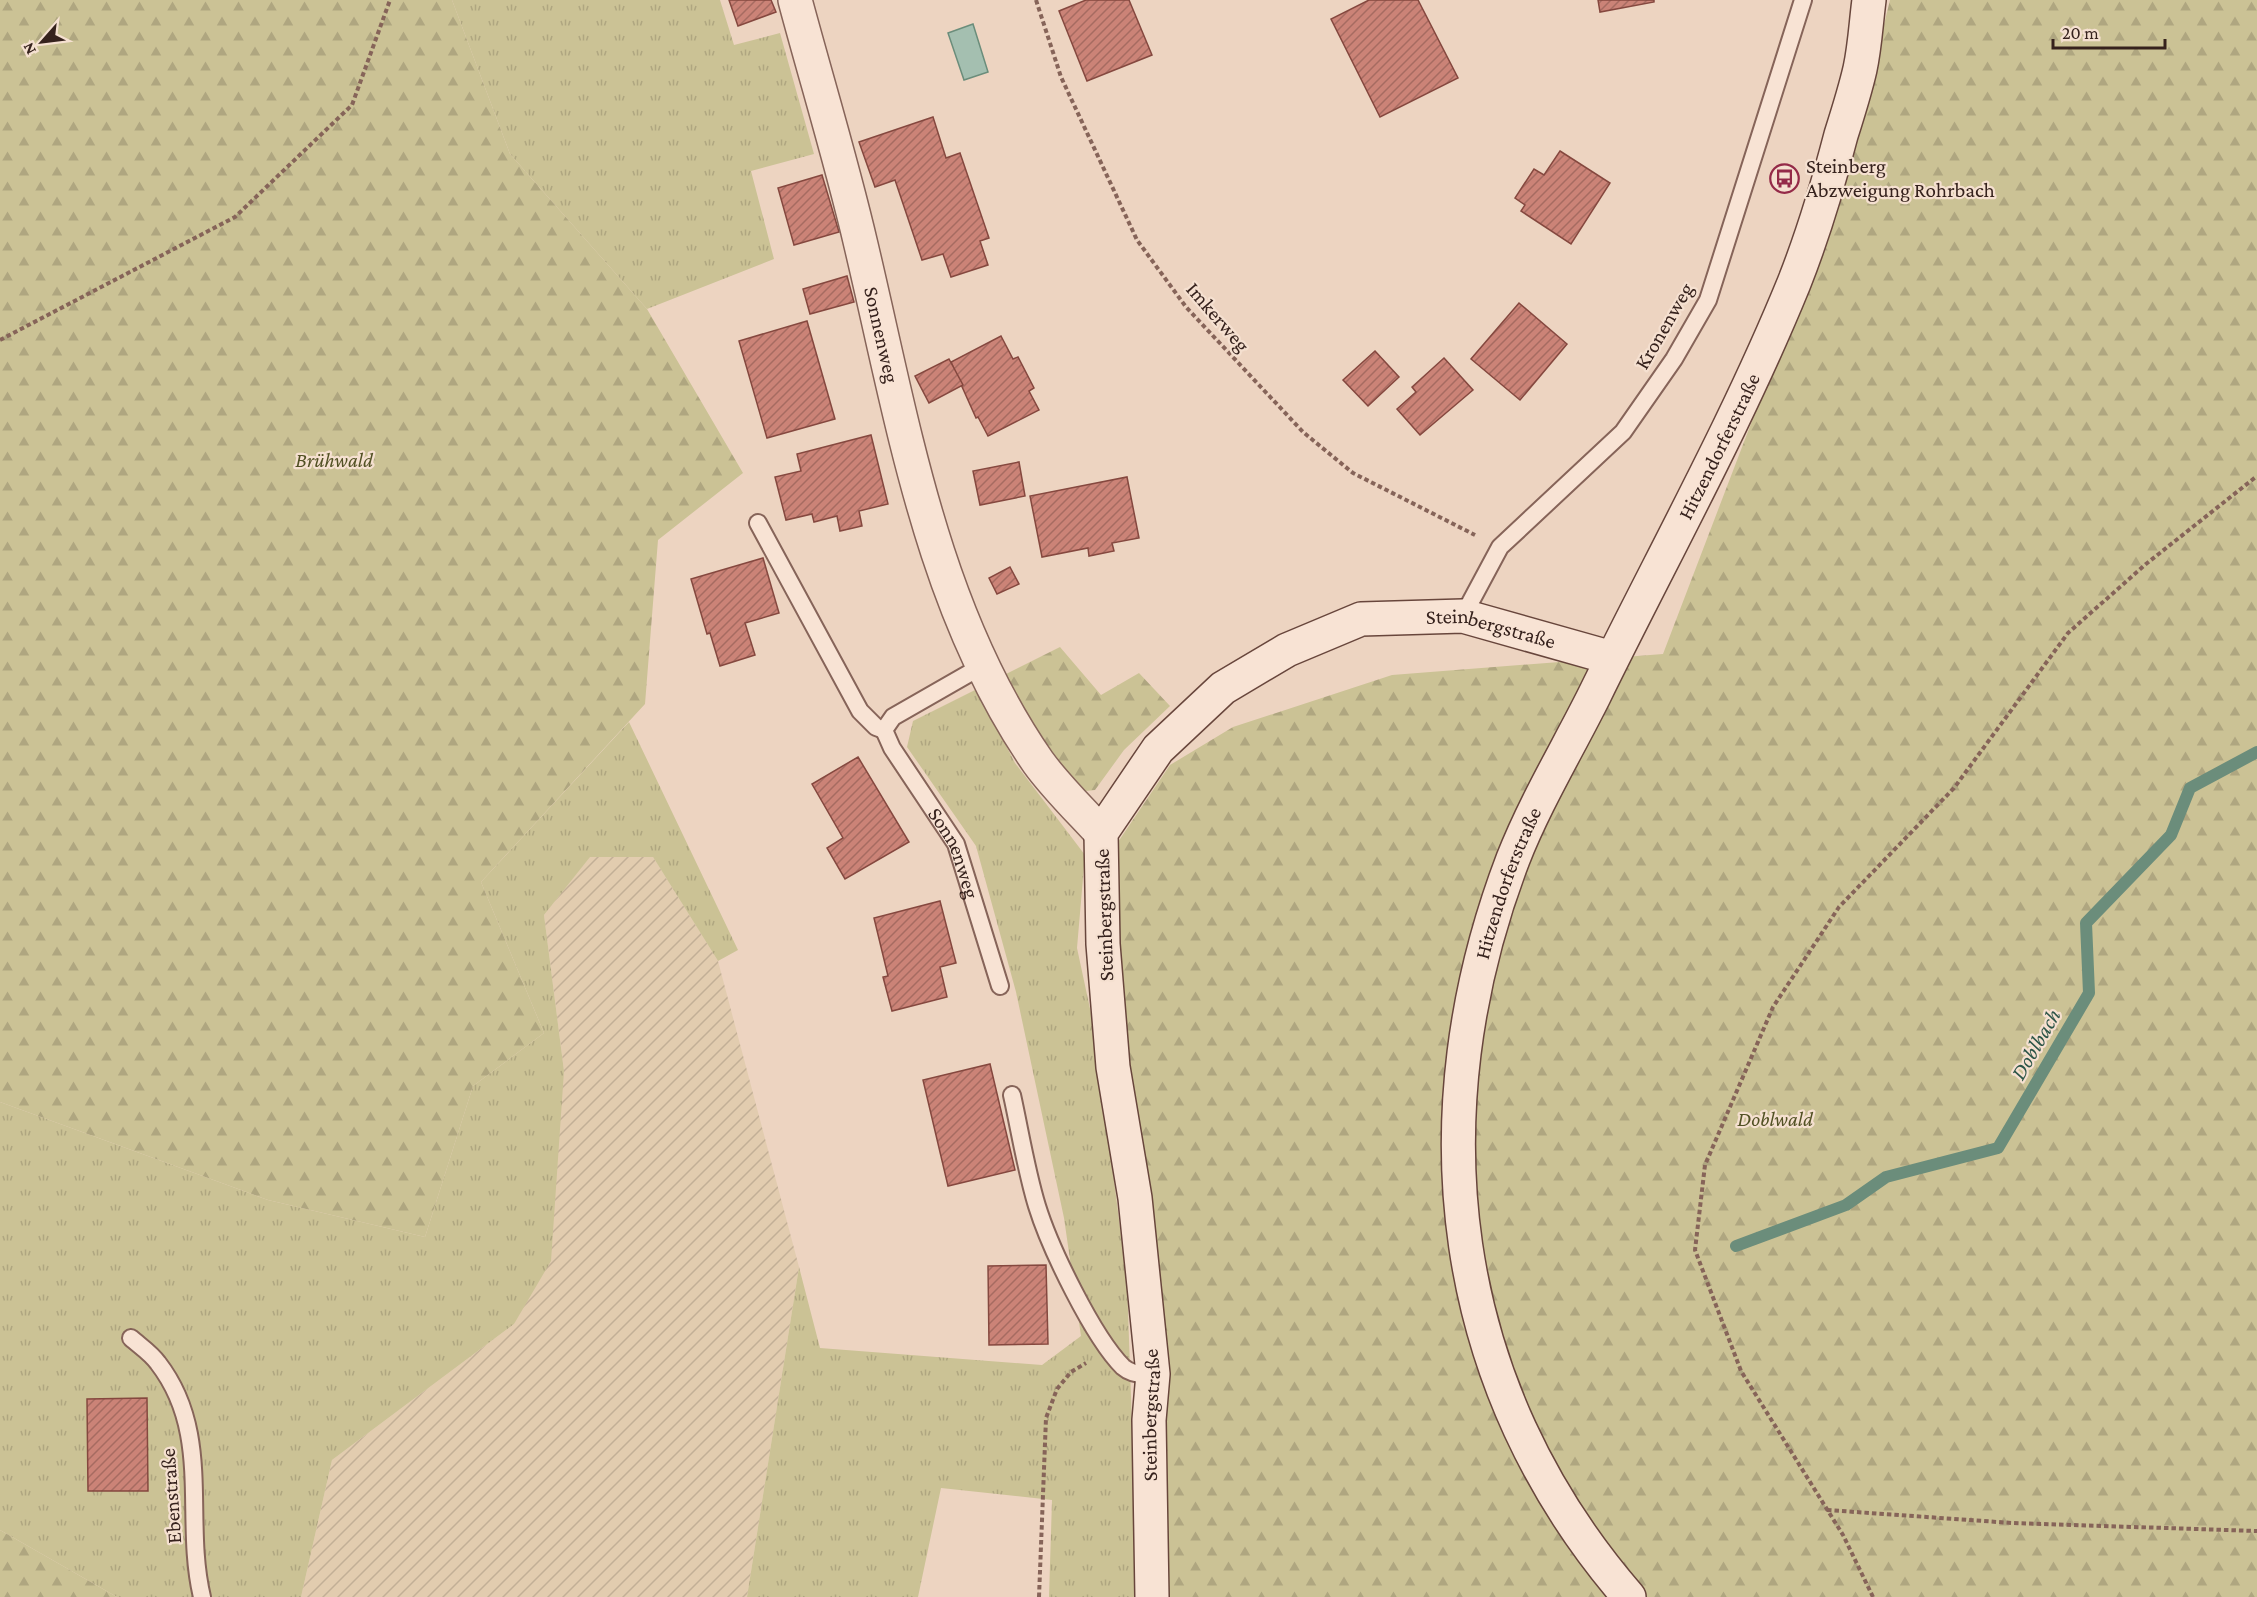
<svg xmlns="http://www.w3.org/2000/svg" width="2257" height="1597" viewBox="0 0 2257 1597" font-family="'Crimson Pro',serif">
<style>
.farmland{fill:url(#farmland-furrows)}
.grass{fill:url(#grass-tufts)}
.forest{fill:url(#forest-firs)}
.water{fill:#a4bfb0;stroke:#6b8d7b;stroke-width:1.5}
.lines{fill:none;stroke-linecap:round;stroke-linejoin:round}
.stream{stroke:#6b8d7b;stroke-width:12}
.building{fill:url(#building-hatch);stroke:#85483f;stroke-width:1.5}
.service-casing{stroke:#866459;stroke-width:20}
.minor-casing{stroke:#866459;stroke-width:36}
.secondary-casing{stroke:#68463c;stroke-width:36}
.path{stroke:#866459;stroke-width:4;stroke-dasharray:4.5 3;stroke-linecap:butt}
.service{stroke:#f8e3d4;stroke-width:16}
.minor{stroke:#f8e3d4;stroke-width:33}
.secondary{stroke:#f8e3d4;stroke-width:33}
.labels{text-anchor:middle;stroke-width:4.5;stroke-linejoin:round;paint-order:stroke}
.poi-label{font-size:21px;fill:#36221d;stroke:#f5e0d0;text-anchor:start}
.street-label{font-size:21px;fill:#36221d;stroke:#f5e0d0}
.park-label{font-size:21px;font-style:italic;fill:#525124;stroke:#f5e0d0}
.water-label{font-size:22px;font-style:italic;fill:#2c5548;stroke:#f5e0d0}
</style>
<defs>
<pattern id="farmland-furrows" width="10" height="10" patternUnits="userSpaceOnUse" patternTransform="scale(1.5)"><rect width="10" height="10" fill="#e2ccaf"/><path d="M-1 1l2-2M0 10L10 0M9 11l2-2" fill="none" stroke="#c2af96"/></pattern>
<pattern id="grass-tufts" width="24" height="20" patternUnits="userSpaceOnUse" patternTransform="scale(1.5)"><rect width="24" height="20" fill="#cbc295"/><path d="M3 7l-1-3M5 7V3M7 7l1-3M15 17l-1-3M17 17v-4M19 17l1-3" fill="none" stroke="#afa680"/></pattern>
<pattern id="forest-firs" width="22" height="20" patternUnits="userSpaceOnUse" patternTransform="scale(1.5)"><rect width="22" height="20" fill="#cbc295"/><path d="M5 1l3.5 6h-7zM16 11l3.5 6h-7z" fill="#afa680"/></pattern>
<pattern id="building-hatch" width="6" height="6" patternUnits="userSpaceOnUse" patternTransform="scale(1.5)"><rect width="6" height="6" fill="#cb8377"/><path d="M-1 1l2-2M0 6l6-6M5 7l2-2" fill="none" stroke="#a66b61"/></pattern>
</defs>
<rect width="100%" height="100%" fill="#edd4c1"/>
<polygon class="farmland" points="590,856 653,857 718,961 799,1267 747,1597 301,1597 332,1460 514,1324 564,1071 544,915"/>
<g class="grass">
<polygon points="452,0 720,0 734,45 780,33 814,154 751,171 774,259 647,309 510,154"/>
<polygon points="977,689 1015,763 1085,855 1077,948 1095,1032 1127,1282 1138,1597 1049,1597 1052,1500 941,1488 918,1597 747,1597 799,1267 820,1348 1042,1365 1081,1336 1064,1218 1016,992 976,846 907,747 913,721"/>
<polygon points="629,722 738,950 718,961 653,857 590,857 544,915 564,1071 551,1261 514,1324 332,1460 301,1597 117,1597 0,1530 0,1102 268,1200 425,1237 473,1086 544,1033 481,882"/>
</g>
<g class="forest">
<polygon points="0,0 452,0 510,154 647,309 743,473 658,540 645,704 481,882 544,1033 473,1086 425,1237 268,1200 0,1102"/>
<polygon points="1890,0 2257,0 2257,1597 1161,1597 1120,1038 1118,842 1170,765 1233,727 1392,675 1663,654 1849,167"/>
<polygon points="1060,647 1101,695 1139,673 1170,706 1124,750 1095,790 1077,792 1000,677"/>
<polygon points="0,1530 117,1597 0,1597"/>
</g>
<polygon class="water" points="973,24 988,72 964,80 948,33"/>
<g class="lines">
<polyline class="stream" points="1736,1246 1846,1205 1886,1177 1998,1148 2089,993 2086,923 2171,835 2190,788 2257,752"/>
</g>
<g class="building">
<polygon points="729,0 771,0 776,12 738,26"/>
<polygon points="1086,0 1129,0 1152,55 1087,81 1059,11"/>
<polygon points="1369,0 1418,0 1458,78 1380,117 1331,19"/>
<polygon points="1598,0 1654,0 1654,2 1600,12"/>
<polygon points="933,117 946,158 960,153 989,238 980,241 988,265 951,277 943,254 922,260 895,180 875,187 859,142"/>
<polygon points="1560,151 1610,183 1571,244 1521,211 1525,205 1515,198 1534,169 1544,175"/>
<polygon points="822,175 839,232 794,245 778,188"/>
<polygon points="847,276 854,302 810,314 803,289"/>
<polygon points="1519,303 1567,344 1520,400 1471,359"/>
<polygon points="807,321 835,419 767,438 739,341"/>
<polygon points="1001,336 1013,359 1018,357 1034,388 1029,391 1039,410 988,436 978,417 976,418 951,362"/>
<polygon points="1375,351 1399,377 1368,406 1343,380"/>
<polygon points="1444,358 1473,390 1420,435 1397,409 1416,392 1412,387"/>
<polygon points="949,359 963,385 929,403 915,376"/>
<polygon points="871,435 888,504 859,511 862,526 840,531 837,516 814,522 812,514 786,520 775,477 801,471 797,454"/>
<polygon points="1019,462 1025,496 980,505 973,471"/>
<polygon points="1127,477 1139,538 1112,543 1114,551 1089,556 1088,548 1042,557 1030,496"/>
<polygon points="763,558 779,613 745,623 755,655 720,666 710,633 707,634 691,579"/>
<polygon points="1010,567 1019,584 997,594 989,578"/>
<polygon points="858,757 909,842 845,879 827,848 843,838 812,784"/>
<polygon points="940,901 956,963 940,967 947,997 892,1011 883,977 888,976 874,918"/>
<polygon points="990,1064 1015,1170 948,1186 923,1080"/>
<polygon points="1046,1265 1048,1344 989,1345 988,1266"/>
<polygon points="147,1398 148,1491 88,1491 87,1399"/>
</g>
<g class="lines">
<defs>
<g id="service">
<polyline points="758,523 860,711 876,727 884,730"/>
<polyline points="1463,616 1500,547 1623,432 1674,359 1708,300 1803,0"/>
<path id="s1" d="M 982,666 L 893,717 L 884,730 L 892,748 L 956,844 L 1000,986"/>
<path d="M 1012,1095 C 1020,1131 1026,1170 1037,1206 C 1050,1248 1093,1337 1123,1367 C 1131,1374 1143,1375 1153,1374"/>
<path d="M 131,1338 C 140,1346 151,1353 158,1363 C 213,1434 183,1518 202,1597"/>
</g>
<g id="minor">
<path id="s2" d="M 795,0 C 817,82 842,163 861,245 C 903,422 932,609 1038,762 C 1056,787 1080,810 1101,833"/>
</g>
<g id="secondary">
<path id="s3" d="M 1152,1597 L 1149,1420 L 1153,1374 L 1135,1198 L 1113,1067 L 1103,944 L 1101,833 L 1158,749 L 1223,688 L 1287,650 L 1361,619 L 1463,616 L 1612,658"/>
<path id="s4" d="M 1629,1597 C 1446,1386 1415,1116 1513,859 C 1535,803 1567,750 1594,696 C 1661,559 1736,425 1794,283 C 1813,235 1828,185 1841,135 C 1848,113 1855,91 1860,69 C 1865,46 1866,23 1869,0"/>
</g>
</defs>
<use href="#service" class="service-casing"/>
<use href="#minor" class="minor-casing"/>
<use href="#secondary" class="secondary-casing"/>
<g class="path">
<polyline points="1036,0 1061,77 1137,240 1186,307 1303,432 1353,473 1475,535"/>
<polyline points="0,340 235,217 352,105 390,0"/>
<polyline points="1827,1510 2012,1523 2257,1531"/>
<polyline points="1039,1597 1046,1418 1057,1389 1071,1372 1086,1363"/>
<polyline points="1873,1597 1843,1535 1741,1371 1695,1250 1705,1165 1773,1007 1839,907 1954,788 2068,633 2146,564 2257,476"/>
</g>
<use href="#service" class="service"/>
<use href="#minor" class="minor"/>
<use href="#secondary" class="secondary"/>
</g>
<defs>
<symbol id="bus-ring" viewBox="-11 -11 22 22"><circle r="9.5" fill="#f5e0d0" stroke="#942a48" stroke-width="1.5"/><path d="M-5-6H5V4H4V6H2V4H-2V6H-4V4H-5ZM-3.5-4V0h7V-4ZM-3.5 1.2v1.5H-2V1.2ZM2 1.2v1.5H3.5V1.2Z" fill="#942a48"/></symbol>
</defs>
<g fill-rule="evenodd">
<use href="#bus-ring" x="1768" y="162" width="33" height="33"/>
</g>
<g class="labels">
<g class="poi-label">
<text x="1806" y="173">Steinberg<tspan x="1806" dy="24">Abzweigung Rohrbach</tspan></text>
</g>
<g class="street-label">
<text transform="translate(1218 317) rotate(49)" y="7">Imkerweg</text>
<text transform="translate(1664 326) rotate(-60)" y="7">Kronenweg</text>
<text dy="7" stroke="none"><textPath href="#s2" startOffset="346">Sonnenweg</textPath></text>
<text dy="7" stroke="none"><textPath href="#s4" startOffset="1248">Hitzendorferstraße</textPath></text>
<text dy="7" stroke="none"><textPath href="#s3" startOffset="1244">Steinbergstraße</textPath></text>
<text dy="7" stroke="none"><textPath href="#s1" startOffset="261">Sonnenweg</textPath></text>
<text dy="7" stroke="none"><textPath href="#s4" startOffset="762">Hitzendorferstraße</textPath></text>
<text transform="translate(1104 915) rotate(-92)" y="7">Steinbergstraße</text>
<text dy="7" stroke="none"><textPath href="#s3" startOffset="182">Steinbergstraße</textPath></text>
<text transform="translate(171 1496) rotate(-94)" y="7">Ebenstraße</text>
</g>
<g class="park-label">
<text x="334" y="467">Brühwald</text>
<text x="1775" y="1126">Doblwald</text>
</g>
<g class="water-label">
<text transform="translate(2035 1044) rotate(-60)" y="8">Doblbach</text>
</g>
</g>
<g transform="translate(42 42) rotate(242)" stroke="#f5e0d0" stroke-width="4.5" paint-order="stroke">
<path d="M0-4.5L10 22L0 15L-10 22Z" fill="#36221d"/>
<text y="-9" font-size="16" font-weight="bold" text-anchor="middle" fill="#36221d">N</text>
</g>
<path d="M2053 39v9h112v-9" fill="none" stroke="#36221d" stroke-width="3"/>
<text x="2062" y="39" font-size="18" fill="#36221d" stroke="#f5e0d0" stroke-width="4.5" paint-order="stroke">20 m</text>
</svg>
